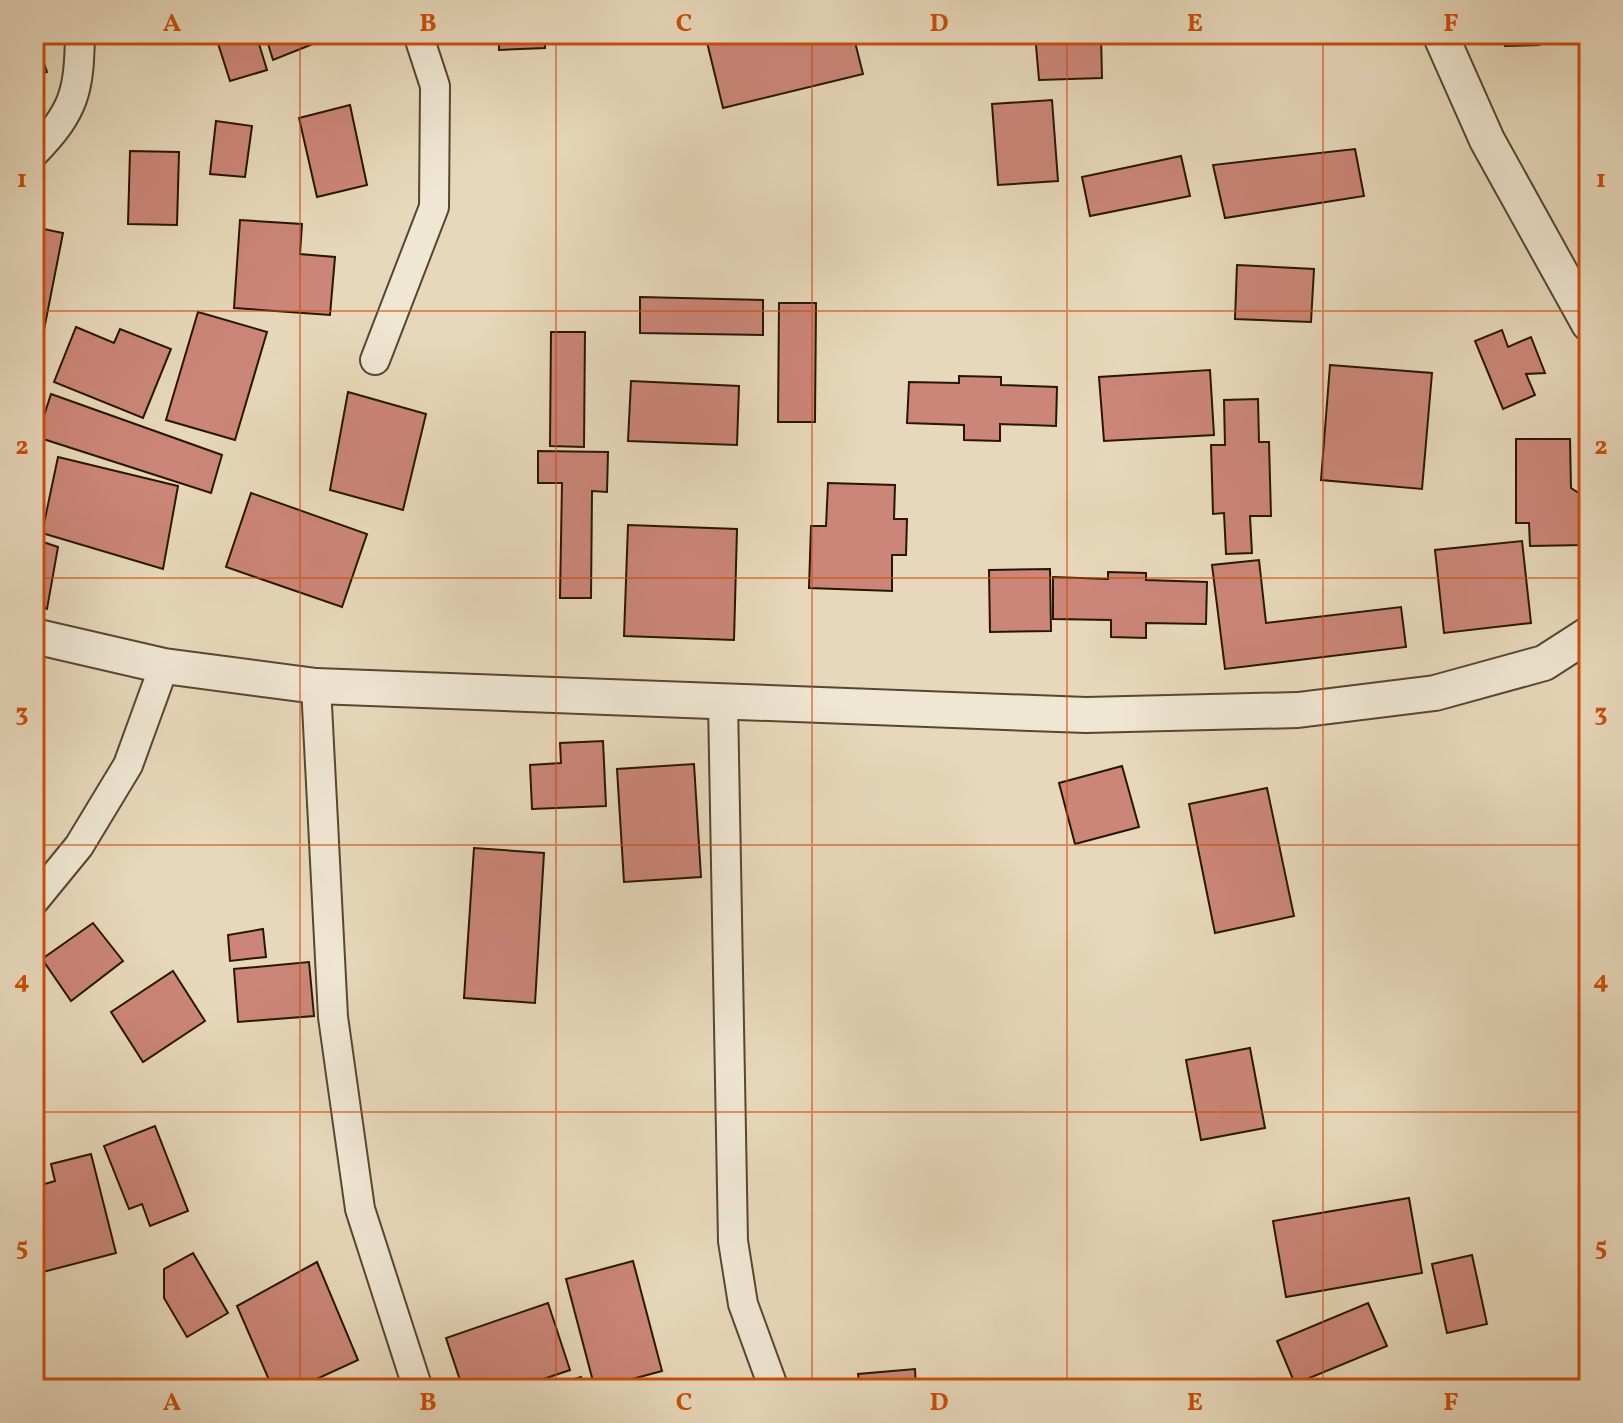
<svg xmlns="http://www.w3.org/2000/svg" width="1623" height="1423" viewBox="0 0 1623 1423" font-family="Vollkorn,serif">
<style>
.building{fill:#cb8679;stroke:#281700;stroke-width:2}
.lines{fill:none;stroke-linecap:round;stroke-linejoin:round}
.minor-casing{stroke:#58472f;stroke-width:32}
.tertiary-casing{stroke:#58472f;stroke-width:38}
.minor{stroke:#efe6d3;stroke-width:28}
.tertiary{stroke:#efe6d3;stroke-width:34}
.grid{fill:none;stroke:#cb4f0a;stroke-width:2;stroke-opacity:0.55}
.neatline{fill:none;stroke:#cb4f0a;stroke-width:3}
.grid-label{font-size:26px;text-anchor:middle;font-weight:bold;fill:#cb4f0a}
</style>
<rect width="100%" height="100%" fill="#e7d8bb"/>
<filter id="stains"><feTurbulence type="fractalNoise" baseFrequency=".0025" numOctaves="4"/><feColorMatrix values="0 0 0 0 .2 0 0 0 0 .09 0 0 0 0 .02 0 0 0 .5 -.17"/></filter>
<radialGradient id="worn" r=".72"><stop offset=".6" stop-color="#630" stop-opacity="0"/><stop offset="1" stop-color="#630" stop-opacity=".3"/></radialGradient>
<g class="building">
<polygon points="215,34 256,34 267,70 230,81"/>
<polygon points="265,34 338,34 273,60"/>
<polygon points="499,34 545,34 545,48 499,50"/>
<polygon points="705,34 853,34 863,74 723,108"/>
<polygon points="1035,34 1101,34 1102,78 1039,80"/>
<polygon points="1505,34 1538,34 1539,45 1505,46"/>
<polygon points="34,35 47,72 34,77"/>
<polygon points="1052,100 1058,181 998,185 992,104"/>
<polygon points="350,105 367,185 317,197 299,118"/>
<polygon points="216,121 252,126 245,177 210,174"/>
<polygon points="1355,149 1364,196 1225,218 1213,165"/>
<polygon points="130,151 179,152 177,225 128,224"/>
<polygon points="1181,156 1190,196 1090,216 1082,177"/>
<polygon points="240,220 302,224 300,254 335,257 330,315 234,308"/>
<polygon points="34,227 63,233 42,340 34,339"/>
<polygon points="1237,265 1314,269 1311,322 1235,319"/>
<polygon points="640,297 763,300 763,335 640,333"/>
<polygon points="779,303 816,303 815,422 778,422"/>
<polygon points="198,312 267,332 235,440 166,420"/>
<polygon points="76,327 114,343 120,329 171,349 143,418 54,382"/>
<polygon points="1502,330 1508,347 1531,337 1545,373 1526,374 1535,395 1503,409 1475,341"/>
<polygon points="551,332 585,332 584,447 550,446"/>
<polygon points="34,346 42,348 34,382"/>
<polygon points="1330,365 1432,373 1422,489 1321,480"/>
<polygon points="1210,370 1214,435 1104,441 1099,377"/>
<polygon points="959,376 1001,377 1001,385 1057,387 1056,426 1000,424 1000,441 964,440 964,425 907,423 909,382 959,383"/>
<polygon points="631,381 739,386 737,445 628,441"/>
<polygon points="348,392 426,414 403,510 330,490"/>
<polygon points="51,394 222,455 211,493 37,437"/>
<polygon points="1258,399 1259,442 1269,442 1271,516 1250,516 1252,553 1226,554 1224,513 1213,514 1211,445 1225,445 1224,400"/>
<polygon points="1516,439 1570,439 1571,488 1585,497 1585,545 1530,546 1529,523 1516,523"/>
<polygon points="538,451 608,452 607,492 592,491 591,598 560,598 562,483 538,483"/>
<polygon points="58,457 178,486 163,569 42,533"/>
<polygon points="828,483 895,485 894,519 907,519 906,555 892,555 892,591 809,588 811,526 826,526"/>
<polygon points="251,493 367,534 342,607 226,567"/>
<polygon points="628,525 737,529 734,640 624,636"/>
<polygon points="34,539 58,547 47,609 34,604"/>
<polygon points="1522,541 1531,623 1444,633 1435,550"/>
<polygon points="1259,560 1266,623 1401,607 1406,647 1225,669 1212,565"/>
<polygon points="1050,569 1051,631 990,632 989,570"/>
<polygon points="1108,572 1146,573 1146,580 1207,582 1206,624 1146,623 1146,638 1111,637 1111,620 1053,619 1053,577 1108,579"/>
<polygon points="603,741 606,806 532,809 530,765 561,763 560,743"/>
<polygon points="694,764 701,877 624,882 617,769"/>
<polygon points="1122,766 1139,827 1075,844 1059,783"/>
<polygon points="1267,788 1294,916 1215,933 1189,804"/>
<polygon points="474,848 544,853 535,1003 464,998"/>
<polygon points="93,923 123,961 71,1001 42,959"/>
<polygon points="263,929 266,957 230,961 228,935"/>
<polygon points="309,962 314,1016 238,1022 234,969"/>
<polygon points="173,971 205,1021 143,1062 111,1012"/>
<polygon points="1250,1048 1265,1128 1201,1140 1186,1060"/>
<polygon points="155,1126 188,1211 150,1226 142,1204 129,1209 104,1146"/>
<polygon points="91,1154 116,1253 39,1273 34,1254 34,1187 55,1181 51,1164"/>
<polygon points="1409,1198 1422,1273 1286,1297 1273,1221"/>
<polygon points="193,1253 228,1313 187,1337 164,1298 164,1269"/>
<polygon points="1472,1255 1487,1324 1447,1333 1432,1264"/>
<polygon points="633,1261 662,1371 595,1389 566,1279"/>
<polygon points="317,1262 358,1360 295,1389 273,1389 237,1306"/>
<polygon points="548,1303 570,1370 514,1389 463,1389 446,1338"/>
<polygon points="1368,1303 1387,1346 1295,1384 1277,1341"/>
<polygon points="915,1369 916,1389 860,1389 858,1374"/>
<polygon points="581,1377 585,1389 540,1389"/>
</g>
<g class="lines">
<defs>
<g id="minor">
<path d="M 34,153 C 75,111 79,91 80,34"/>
<polyline points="375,360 434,207 435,86 418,34"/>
<polyline points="316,686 333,1017 360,1209 418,1389"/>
<polyline points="723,702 733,1241 743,1304 774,1389"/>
<polyline points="34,901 79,846 128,765 164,666"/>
</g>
<g id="tertiary">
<polyline points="1440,34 1487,140 1589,324"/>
<polyline points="34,636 164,666 316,686 1086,715 1298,710 1435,693 1544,663 1589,634"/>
</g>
</defs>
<use href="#minor" class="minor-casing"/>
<use href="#tertiary" class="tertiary-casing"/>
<use href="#minor" class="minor"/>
<use href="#tertiary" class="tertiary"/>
</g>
<path class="grid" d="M 300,34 L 300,1389M 556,34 L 556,1389M 812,34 L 812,1389M 1067,34 L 1067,1389M 1323,34 L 1323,1389M 34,311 L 1589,311M 34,578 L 1589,578M 34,845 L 1589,845M 34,1112 L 1589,1112"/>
<rect width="1623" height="1423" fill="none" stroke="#e7d8bb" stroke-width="88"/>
<rect x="44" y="44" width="1535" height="1335" class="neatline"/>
<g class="grid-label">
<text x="172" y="31">A</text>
<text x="428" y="31">B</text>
<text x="684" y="31">C</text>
<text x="939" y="31">D</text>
<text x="1195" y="31">E</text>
<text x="1451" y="31">F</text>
<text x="22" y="187">1</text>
<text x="1601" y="187">1</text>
<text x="22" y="454">2</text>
<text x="1601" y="454">2</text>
<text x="22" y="721">3</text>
<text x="1601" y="721">3</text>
<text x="22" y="988">4</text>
<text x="1601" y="988">4</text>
<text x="22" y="1255">5</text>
<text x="1601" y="1255">5</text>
<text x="172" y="1410">A</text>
<text x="428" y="1410">B</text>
<text x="684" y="1410">C</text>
<text x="939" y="1410">D</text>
<text x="1195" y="1410">E</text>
<text x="1451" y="1410">F</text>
</g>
<rect width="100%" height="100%" filter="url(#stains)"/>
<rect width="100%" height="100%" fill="url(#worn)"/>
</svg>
